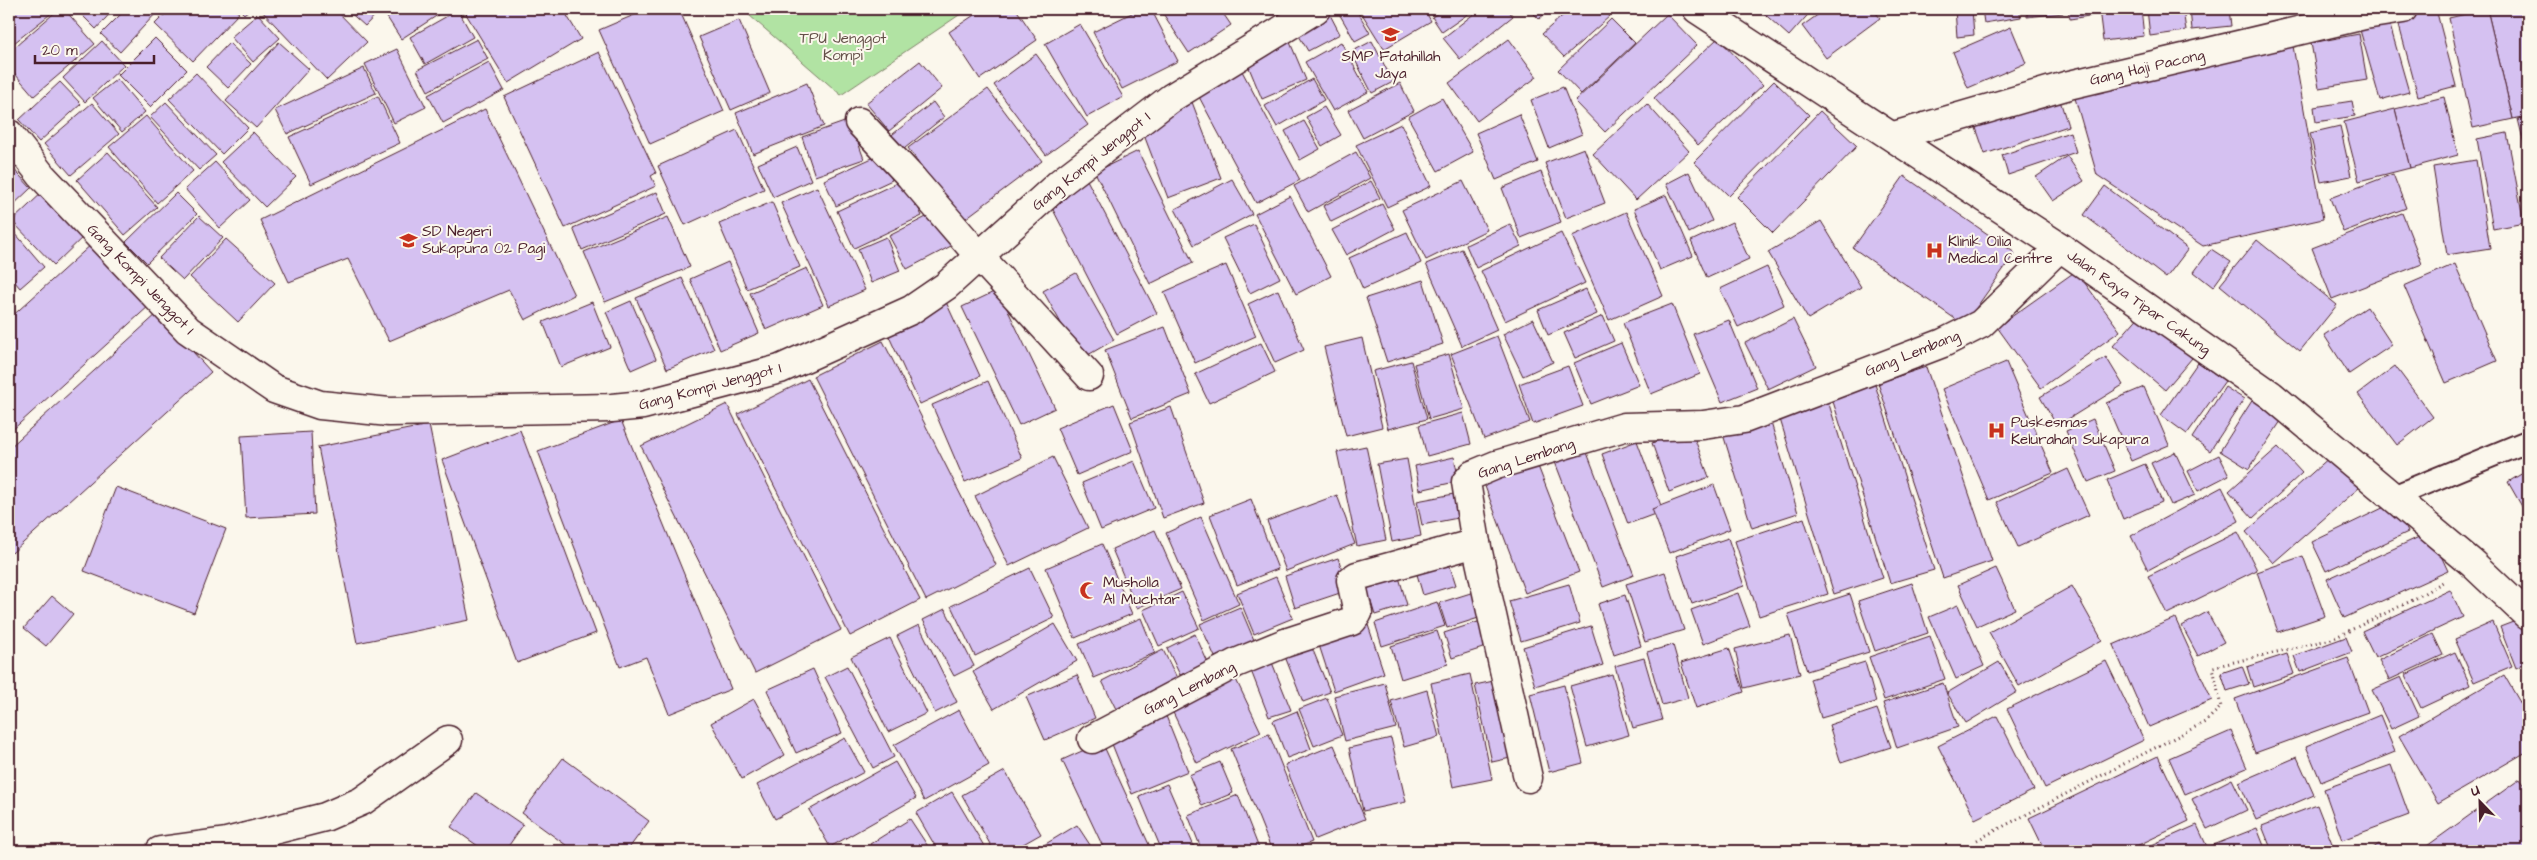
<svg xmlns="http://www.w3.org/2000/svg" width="2537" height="860" viewBox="0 0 2537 860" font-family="'Architects Daughter',sans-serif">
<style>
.green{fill:#b1e3a3;stroke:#7e8167}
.building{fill:#d5c1f1;stroke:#4a1f2b}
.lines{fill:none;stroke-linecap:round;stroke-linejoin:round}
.lane-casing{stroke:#4a1f2b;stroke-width:25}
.street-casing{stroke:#4a1f2b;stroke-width:31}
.secondary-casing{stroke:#4a1f2b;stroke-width:31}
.path{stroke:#4a1f2b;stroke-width:3;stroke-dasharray:1 4;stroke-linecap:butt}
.lane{stroke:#fbf7ec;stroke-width:21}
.street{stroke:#fbf7ec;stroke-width:28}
.secondary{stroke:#fbf7ec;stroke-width:28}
.labels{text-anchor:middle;stroke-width:4;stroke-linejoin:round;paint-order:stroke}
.park-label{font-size:15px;fill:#645049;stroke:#fbf7ec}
.poi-label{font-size:15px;fill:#4a1f2b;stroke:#fbf7ec;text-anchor:start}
.street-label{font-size:15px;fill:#4a1f2b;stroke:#fbf7ec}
</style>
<rect width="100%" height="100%" fill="#fbf7ec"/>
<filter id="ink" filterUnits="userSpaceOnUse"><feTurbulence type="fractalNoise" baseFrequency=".02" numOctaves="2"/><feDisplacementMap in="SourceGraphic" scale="10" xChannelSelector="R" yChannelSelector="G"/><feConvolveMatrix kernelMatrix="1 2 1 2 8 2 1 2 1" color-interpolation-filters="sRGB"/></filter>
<g filter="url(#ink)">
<polygon class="green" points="742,9 968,9 841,95"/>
<g class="building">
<polygon points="9,9 52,9 54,11 9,47"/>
<polygon points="59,9 64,9 95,44 34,96 9,67 9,52"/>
<polygon points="76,9 114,9 96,29"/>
<polygon points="126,9 154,9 157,12 120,52 101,34"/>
<polygon points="170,9 234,9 239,13 193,61 155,24"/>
<polygon points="239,9 250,9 244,14"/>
<polygon points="260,9 335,9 367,42 327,80"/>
<polygon points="346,9 381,9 365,26"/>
<polygon points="387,9 447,9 401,39 383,11"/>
<polygon points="463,9 563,9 581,39 508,83"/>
<polygon points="630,9 643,9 633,14"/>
<polygon points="648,9 679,9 724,111 650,144 599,30"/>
<polygon points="983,9 1016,9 1037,40 980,79 949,32"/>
<polygon points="1140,9 1151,9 1178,61 1122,89 1093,32"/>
<polygon points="1160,9 1220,9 1231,25 1189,53"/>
<polygon points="1327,9 1340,34 1308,51 1292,24"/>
<polygon points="1340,9 1356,9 1370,33 1355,41 1337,10"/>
<polygon points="1359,9 1424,9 1431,21 1384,49"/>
<polygon points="1444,9 1465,9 1468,14 1442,32 1432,17"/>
<polygon points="1480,9 1507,9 1513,16 1460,59 1443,38"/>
<polygon points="1529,9 1550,9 1539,19"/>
<polygon points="1570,9 1603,9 1610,16 1564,57 1542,34"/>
<polygon points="1759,9 1813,9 1789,36"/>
<polygon points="1826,9 1873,9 1880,18 1826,58 1802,26"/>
<polygon points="1955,9 1972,9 1974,35 1957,37"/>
<polygon points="1982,9 2019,9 2021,17 1984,23"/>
<polygon points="2027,9 2063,9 2063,13 2027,17"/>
<polygon points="2068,9 2094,9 2095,15 2070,19"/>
<polygon points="2099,9 2141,9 2144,36 2103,41"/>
<polygon points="2147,9 2183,9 2186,31 2150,36"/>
<polygon points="2190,9 2229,9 2231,26 2192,30"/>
<polygon points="2233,9 2271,9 2233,12"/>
<polygon points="2431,9 2436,9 2456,86 2418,96 2397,18"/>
<polygon points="2487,9 2523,9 2528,32 2528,116 2513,119"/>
<polygon points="2487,9 2513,119 2473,128 2449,18"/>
<polygon points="2523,9 2528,9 2528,32"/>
<polygon points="458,10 473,37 425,64 410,37"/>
<polygon points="258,14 280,38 253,62 231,37"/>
<polygon points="1667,14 1697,45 1605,132 1575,101"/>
<polygon points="2387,15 2409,92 2380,100 2358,23"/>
<polygon points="1611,19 1635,43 1581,94 1558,70"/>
<polygon points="739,20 770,93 731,110 699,37"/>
<polygon points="1080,24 1123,97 1087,117 1045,44"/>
<polygon points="2011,27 2026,63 1968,88 1953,52"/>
<polygon points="2359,34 2367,80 2319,88 2311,43"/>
<polygon points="155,38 187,70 150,107 118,75"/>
<polygon points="1718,38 1763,85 1698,145 1654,98"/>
<polygon points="477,39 488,59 428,91 417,70"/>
<polygon points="1509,39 1537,77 1477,121 1449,83"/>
<polygon points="1289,40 1306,80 1262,99 1245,58"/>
<polygon points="102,41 124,65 85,102 63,78"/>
<polygon points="1372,41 1393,82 1372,93 1351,52"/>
<polygon points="279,42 309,69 256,128 226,101"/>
<polygon points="1341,42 1368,92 1333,111 1305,62"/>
<polygon points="229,43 251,64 228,88 206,67"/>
<polygon points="2293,46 2323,219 2203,246 2097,175 2073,91"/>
<polygon points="397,49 426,107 394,123 365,64"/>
<polygon points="599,52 656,173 651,176 656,186 565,228 504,97"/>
<polygon points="1036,54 1088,125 1046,155 994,85"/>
<polygon points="920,61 942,88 889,131 866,103"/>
<polygon points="489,62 504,90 443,123 428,95"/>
<polygon points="364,68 376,93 287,134 275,110"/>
<polygon points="1242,71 1300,180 1256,203 1198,95"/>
<polygon points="196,73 248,128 222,154 169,99"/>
<polygon points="117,79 145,112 122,132 93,98"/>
<polygon points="1312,79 1324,100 1277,127 1265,106"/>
<polygon points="1774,81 1809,115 1729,196 1694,162"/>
<polygon points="60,82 81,104 39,142 19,120"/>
<polygon points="807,83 824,126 753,154 736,113"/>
<polygon points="1400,83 1414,111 1363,138 1348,110"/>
<polygon points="1563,87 1582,134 1549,148 1531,100"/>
<polygon points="988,89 1042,161 962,221 908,148"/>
<polygon points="2058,94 2068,126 1985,154 1974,122"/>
<polygon points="378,96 400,143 311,184 289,137"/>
<polygon points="2444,97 2458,155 2410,168 2395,109"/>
<polygon points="1442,98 1473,152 1438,171 1408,117"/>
<polygon points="2352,101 2355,116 2316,122 2314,107"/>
<polygon points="166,102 216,155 199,170 150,117"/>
<polygon points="933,102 944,117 900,152 888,138"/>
<polygon points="1192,102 1221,178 1168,198 1139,122"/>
<polygon points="92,103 119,134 71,175 44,144"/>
<polygon points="1647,104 1689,151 1636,200 1593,154"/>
<polygon points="1324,107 1341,135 1322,146 1306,117"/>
<polygon points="485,109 574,295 525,320 509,290 389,341 348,259 289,282 260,220"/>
<polygon points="2395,109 2410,168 2359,181 2344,122"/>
<polygon points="1820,111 1857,146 1773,233 1737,197"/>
<polygon points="1519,114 1538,162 1496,180 1476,133"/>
<polygon points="146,116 193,171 157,203 109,147"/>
<polygon points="2528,117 2528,160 2518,119"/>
<polygon points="850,120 864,159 815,176 802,137"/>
<polygon points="1304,121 1320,149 1300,160 1285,131"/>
<polygon points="1401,124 1431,186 1387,207 1356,145"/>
<polygon points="2340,126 2351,176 2321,182 2310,133"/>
<polygon points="737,130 764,189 685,225 658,166"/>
<polygon points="253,132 296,177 265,207 221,162"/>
<polygon points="2070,132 2076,152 2008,175 2002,155"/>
<polygon points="2507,133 2524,223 2493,229 2477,139"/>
<polygon points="797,147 811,180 773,197 758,164"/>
<polygon points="1584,148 1605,203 1566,218 1545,163"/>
<polygon points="1138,151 1193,263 1150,284 1095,172"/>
<polygon points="108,152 157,207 125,235 77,180"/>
<polygon points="1356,152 1370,178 1308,212 1294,186"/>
<polygon points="881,154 892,180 836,206 824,180"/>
<polygon points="2067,156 2084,181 2053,201 2036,177"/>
<polygon points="2476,160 2490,248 2447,255 2433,167"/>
<polygon points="215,162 250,200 220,228 185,189"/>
<polygon points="9,164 31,188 9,209"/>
<polygon points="1541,172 1561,222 1521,238 1502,188"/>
<polygon points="1689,172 1712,221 1689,233 1666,184"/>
<polygon points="2393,174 2406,208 2343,232 2330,198"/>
<polygon points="1904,176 2015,253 1964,325 1853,248"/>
<polygon points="905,179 922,216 854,248 837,211"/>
<polygon points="1232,179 1252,214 1194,245 1175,209"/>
<polygon points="1087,180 1157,313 1117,334 1048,200"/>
<polygon points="1371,181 1380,198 1331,222 1323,206"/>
<polygon points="1463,181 1487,230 1426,260 1402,210"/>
<polygon points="2105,186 2188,249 2166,278 2084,215"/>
<polygon points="817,187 865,290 829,306 781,203"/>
<polygon points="46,189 87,233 54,265 12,221"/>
<polygon points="657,192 666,214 582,250 573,228"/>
<polygon points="176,193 197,214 147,263 126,242"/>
<polygon points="1666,195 1693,256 1660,270 1634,209"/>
<polygon points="1290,196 1331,276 1296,294 1255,214"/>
<polygon points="772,202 800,267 747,289 719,224"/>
<polygon points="1382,204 1395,229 1346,255 1332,230"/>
<polygon points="1626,212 1663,296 1609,320 1572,236"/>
<polygon points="934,213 951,246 907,269 889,236"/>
<polygon points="2402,213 2422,264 2332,299 2312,248"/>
<polygon points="199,216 223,238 183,280 159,258"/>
<polygon points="668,217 690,267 605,302 584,252"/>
<polygon points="1821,221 1861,287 1808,319 1768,252"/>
<polygon points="1732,222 1749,259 1707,278 1691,241"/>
<polygon points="1254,224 1280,278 1250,293 1223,238"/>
<polygon points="1510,224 1521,246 1476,268 1466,245"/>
<polygon points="9,226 44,267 20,288 9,275"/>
<polygon points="1407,232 1421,263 1363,289 1349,258"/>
<polygon points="1561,233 1585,283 1505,321 1481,271"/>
<polygon points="886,237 900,271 871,283 858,249"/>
<polygon points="226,239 275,283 238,322 190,277"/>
<polygon points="2257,240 2337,305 2300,351 2220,285"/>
<polygon points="93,243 150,305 9,433 9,319"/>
<polygon points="1462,249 1497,330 1462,346 1426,264"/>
<polygon points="2211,249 2231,262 2213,287 2194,272"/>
<polygon points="728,262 759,333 720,350 690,279"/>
<polygon points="2455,264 2497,361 2446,383 2404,286"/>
<polygon points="1226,265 1256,336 1195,363 1164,292"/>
<polygon points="1767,267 1784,305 1738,327 1720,289"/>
<polygon points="807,268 823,305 766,330 750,293"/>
<polygon points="2076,271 2120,331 2041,388 1997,327"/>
<polygon points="1076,273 1114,340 1081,359 1043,291"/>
<polygon points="682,278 714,349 667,369 636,298"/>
<polygon points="1423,280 1443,344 1387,362 1366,298"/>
<polygon points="1586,289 1597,314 1548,335 1538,310"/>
<polygon points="998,290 1055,408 1019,425 962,307"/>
<polygon points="1278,290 1304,350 1275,363 1248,304"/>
<polygon points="631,301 656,359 631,370 606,312"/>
<polygon points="592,302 610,347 561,367 543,322"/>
<polygon points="946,302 980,376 920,404 886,330"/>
<polygon points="1672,304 1700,374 1651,394 1623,323"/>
<polygon points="2367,307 2392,345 2349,374 2324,335"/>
<polygon points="158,313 211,372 12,553 9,550 9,448"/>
<polygon points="2141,314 2192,358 2165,390 2113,346"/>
<polygon points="1603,316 1614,341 1575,358 1564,333"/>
<polygon points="1533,319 1553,362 1523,376 1503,334"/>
<polygon points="1793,319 1816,366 1768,389 1745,343"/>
<polygon points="1729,320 1757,388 1722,402 1693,334"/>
<polygon points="1165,327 1191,394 1132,418 1105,350"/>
<polygon points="1497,336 1530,422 1484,439 1451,354"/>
<polygon points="1362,338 1382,427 1346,436 1324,347"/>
<polygon points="883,341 996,565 926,600 813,376"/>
<polygon points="1261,343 1275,372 1209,403 1195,374"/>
<polygon points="1621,343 1639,385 1591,404 1574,363"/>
<polygon points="1449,354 1464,409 1429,419 1414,364"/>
<polygon points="2106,357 2123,385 2057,426 2040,397"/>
<polygon points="1411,361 1427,419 1388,429 1373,371"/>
<polygon points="2006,362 2053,473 1989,500 1942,389"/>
<polygon points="2198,362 2225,381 2187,434 2161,415"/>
<polygon points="1568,366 1583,406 1533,424 1519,384"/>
<polygon points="2395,366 2433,417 2397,445 2358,394"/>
<polygon points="1926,367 1992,561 1943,578 1878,383"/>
<polygon points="1873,378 1934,570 1890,583 1830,392"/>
<polygon points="808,379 920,600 850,636 738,414"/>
<polygon points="988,381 1022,458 965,482 932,405"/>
<polygon points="2144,387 2169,445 2131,461 2106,403"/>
<polygon points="2225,387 2244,399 2210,451 2192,438"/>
<polygon points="2255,396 2285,415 2249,469 2220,451"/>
<polygon points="1828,401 1883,578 1834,594 1779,416"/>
<polygon points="727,404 841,630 755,673 641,446"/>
<polygon points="1114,404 1133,451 1077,475 1057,428"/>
<polygon points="1171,407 1204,503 1163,518 1130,422"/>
<polygon points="1463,413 1471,444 1427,456 1419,425"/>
<polygon points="1769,416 1798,513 1752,528 1722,431"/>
<polygon points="2093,419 2115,471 2088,482 2066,431"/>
<polygon points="621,420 731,689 669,714 646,657 620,667 538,451"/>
<polygon points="429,425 469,620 357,643 318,447"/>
<polygon points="1691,429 1709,477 1669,492 1652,443"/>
<polygon points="520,430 596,633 517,663 442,460"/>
<polygon points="311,432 315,514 246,518 241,436"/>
<polygon points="1637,441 1663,511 1628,524 1602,454"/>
<polygon points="1366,446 1386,540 1357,546 1337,452"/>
<polygon points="2278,447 2302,473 2253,518 2229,491"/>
<polygon points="1586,450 1634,575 1603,587 1555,462"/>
<polygon points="2175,452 2195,495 2171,505 2151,463"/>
<polygon points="2219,455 2229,475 2198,491 2188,471"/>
<polygon points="2331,456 2360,487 2273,563 2246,532"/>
<polygon points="1053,457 1088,528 1009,566 975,496"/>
<polygon points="1454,457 1459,481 1420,490 1415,466"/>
<polygon points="1407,459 1421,536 1392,542 1377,464"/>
<polygon points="1134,461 1154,508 1101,530 1082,483"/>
<polygon points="1536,461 1579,572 1525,593 1483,481"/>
<polygon points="2145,464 2162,502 2123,519 2107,480"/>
<polygon points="2068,469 2089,515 2018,547 1997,502"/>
<polygon points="2528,470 2528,517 2508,482"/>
<polygon points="1714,485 1730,529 1669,553 1652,509"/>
<polygon points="116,487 226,529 194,613 84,571"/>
<polygon points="2222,487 2239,521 2148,570 2131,536"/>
<polygon points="1464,492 1468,516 1422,525 1417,501"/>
<polygon points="1337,495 1355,544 1286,571 1267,521"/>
<polygon points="1251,499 1278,569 1237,585 1210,515"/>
<polygon points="2393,503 2408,532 2326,571 2312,542"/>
<polygon points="1201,517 1239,604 1204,620 1166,533"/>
<polygon points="1804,518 1828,594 1759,616 1735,541"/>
<polygon points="1155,530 1181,589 1137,608 1112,549"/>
<polygon points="2238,532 2257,570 2167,614 2148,576"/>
<polygon points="2430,532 2448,571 2344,618 2327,579"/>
<polygon points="1728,538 1744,586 1692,604 1676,556"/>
<polygon points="1102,544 1132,614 1075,638 1046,568"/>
<polygon points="1446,554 1456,585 1423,595 1414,564"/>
<polygon points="2303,556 2325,616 2278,632 2257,572"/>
<polygon points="1338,558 1349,590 1295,608 1285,576"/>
<polygon points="1030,568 1054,618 975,656 951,606"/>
<polygon points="1996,568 2015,609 1977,626 1958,585"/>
<polygon points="1397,570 1407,605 1375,615 1364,580"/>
<polygon points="1665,572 1684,630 1645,642 1626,584"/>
<polygon points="1276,577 1293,618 1254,634 1237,593"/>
<polygon points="1912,583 1928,633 1875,651 1858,601"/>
<polygon points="1569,584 1580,623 1521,641 1509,601"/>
<polygon points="2072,586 2102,640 2019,686 1989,632"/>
<polygon points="2450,590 2463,617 2375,658 2362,631"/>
<polygon points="1477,591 1485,616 1447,628 1439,603"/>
<polygon points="1182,592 1199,628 1159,646 1143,610"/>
<polygon points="1738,593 1750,626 1703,644 1691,610"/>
<polygon points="1850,594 1869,652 1807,671 1788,614"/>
<polygon points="1625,595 1641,646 1614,655 1598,604"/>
<polygon points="52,596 73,614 46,646 24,628"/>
<polygon points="1437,602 1445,626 1382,646 1375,623"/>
<polygon points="1958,605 1984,666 1956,679 1929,617"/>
<polygon points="1240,607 1254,640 1215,657 1200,624"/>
<polygon points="945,609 974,666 954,676 923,620"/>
<polygon points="2207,612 2224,642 2198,656 2182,626"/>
<polygon points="1141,618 1155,653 1094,678 1079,644"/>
<polygon points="2175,618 2212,700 2149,727 2113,645"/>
<polygon points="1487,619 1495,644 1452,658 1444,633"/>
<polygon points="2521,619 2528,638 2528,662 2516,668 2500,627"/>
<polygon points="2493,622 2512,666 2474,682 2455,639"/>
<polygon points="1055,624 1077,661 994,709 973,672"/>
<polygon points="919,625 957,702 935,713 897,636"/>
<polygon points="1368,625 1384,673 1334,691 1318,642"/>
<polygon points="1591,626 1603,665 1535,686 1523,647"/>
<polygon points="1437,631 1448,664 1401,679 1391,646"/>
<polygon points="1195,634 1208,663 1180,675 1167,648"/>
<polygon points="2433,634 2443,655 2389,680 2379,660"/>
<polygon points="1790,635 1800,674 1744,688 1735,649"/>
<polygon points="1930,636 1945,679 1884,700 1869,657"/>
<polygon points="2346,637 2352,652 2300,672 2294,656"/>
<polygon points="890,638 927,713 888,732 851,657"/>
<polygon points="1308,638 1330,692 1303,702 1282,649"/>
<polygon points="1673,645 1688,698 1662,705 1647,652"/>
<polygon points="1729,648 1744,692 1696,708 1681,663"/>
<polygon points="1163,650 1177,678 1116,709 1102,681"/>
<polygon points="2455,652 2470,685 2421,708 2405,675"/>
<polygon points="2287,654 2294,674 2253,687 2247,667"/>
<polygon points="1269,655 1291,710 1269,717 1248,663"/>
<polygon points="1644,658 1662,720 1633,728 1615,666"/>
<polygon points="2348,658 2368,712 2255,753 2235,699"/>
<polygon points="2106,661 2144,740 2045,788 2007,709"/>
<polygon points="1865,662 1876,702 1821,718 1810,679"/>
<polygon points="1999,662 2017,692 1966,723 1947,693"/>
<polygon points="847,666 894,757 873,768 825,677"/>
<polygon points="2242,666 2249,684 2227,691 2221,673"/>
<polygon points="813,669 842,733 796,753 767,690"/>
<polygon points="1232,671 1261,732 1197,763 1168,702"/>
<polygon points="1470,674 1492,779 1453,787 1431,683"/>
<polygon points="1612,674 1629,735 1587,747 1570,686"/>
<polygon points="1077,675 1095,718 1045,740 1026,697"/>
<polygon points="2504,675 2528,716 2528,751 2438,803 2399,736"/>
<polygon points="2401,677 2419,716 2391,729 2372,690"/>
<polygon points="1503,679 1520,756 1492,762 1475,685"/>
<polygon points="1385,683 1396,728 1345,741 1334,696"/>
<polygon points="1943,683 1958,727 1897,748 1883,703"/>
<polygon points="1564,685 1583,763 1549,772 1530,694"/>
<polygon points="1427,690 1439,737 1404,747 1391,701"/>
<polygon points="1327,698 1342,735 1314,746 1299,709"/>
<polygon points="754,699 785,755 742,779 711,723"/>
<polygon points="1877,709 1891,747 1841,763 1829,725"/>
<polygon points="959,710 989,765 924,801 894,745"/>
<polygon points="1164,711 1188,771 1132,794 1108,734"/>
<polygon points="1297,711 1311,749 1287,758 1273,721"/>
<polygon points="2380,715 2395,752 2321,782 2306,746"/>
<polygon points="1997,716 2034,790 1975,819 1938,746"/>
<polygon points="2231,731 2247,768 2185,794 2169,758"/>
<polygon points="1269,734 1312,842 1289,851 1272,851 1231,749"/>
<polygon points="845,738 864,772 775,819 757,785"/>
<polygon points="1391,738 1406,802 1363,811 1349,748"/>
<polygon points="1102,742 1152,851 1105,851 1062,760"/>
<polygon points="1334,745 1365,819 1315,839 1285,765"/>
<polygon points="2158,756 2189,821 2126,851 2045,851 2029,818"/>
<polygon points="2297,757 2314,795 2256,820 2239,782"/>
<polygon points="563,758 649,821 627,851 574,851 522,813"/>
<polygon points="895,762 916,798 830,847 809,810"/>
<polygon points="1220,762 1233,793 1202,806 1189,775"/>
<polygon points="2391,765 2409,815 2342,840 2324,789"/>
<polygon points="1005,771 1041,834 1011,851 994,851 962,795"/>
<polygon points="2232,779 2247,810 2207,829 2192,799"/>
<polygon points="2520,779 2528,790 2528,851 2420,851"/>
<polygon points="1167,784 1196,851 1162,851 1139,796"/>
<polygon points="952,792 987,851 938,851 916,813"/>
<polygon points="476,793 523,825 505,851 485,851 451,827"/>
<polygon points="1238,795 1260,851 1202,851 1188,815"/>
<polygon points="2317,805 2335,851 2272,851 2262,826"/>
<polygon points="910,819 931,851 874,851 870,844"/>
<polygon points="1077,825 1094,851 1034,851"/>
<polygon points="2197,825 2209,851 2138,851"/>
<polygon points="2257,828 2266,851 2214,851 2211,846"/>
<polygon points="2379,844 2383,851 2369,851"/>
</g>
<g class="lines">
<defs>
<polyline id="lane" points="2392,497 2528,441"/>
<g id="street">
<polyline points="859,122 910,176 979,256 1089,376"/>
<polyline points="9,134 42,176 188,330 274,389 320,405 389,412 612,408 643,405 780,369 911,310 946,286 1061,182 1171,98 1316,9"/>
<polyline points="1894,136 2069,85 2365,15 2403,9"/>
<polyline points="1476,543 1528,778"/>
<polyline points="1092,739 1236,663 1285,643 1352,621 1358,613 1351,580 1357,576 1476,543 1466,482 1472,475 1496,465 1624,427 1703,425 1744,419 1943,343 1981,324 2060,247"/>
<polyline points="160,851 226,842 325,817 362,801 448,740"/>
</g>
<polyline id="secondary" points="1697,9 2060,247 2271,395 2473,564 2528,616"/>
</defs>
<use href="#lane" class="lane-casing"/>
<use href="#street" class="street-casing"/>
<use href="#secondary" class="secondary-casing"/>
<polyline class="path" points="1977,840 2205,722 2221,707 2213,667 2332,639 2411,601 2443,582"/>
<use href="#lane" class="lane"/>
<use href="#street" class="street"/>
<use href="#secondary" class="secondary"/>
</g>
</g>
<defs>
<symbol id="school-bare" viewBox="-9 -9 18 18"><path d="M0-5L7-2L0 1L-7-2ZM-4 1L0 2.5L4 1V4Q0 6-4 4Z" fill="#c8321e" stroke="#fbf7ec" stroke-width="2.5" paint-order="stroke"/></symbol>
<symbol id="hospital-bare" viewBox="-9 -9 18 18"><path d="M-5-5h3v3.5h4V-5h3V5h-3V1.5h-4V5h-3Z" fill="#c8321e" stroke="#fbf7ec" stroke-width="2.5" paint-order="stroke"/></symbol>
<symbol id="mosque-bare" viewBox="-9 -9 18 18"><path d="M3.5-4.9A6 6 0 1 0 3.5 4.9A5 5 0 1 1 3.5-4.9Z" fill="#c8321e" stroke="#fbf7ec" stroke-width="2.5" paint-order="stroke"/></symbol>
</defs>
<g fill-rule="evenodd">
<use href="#school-bare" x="1378" y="22" width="25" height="25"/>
<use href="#school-bare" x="396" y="228" width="25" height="25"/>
<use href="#hospital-bare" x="1922" y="238" width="25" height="25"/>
<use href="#hospital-bare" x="1984" y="418" width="25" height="25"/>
<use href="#mosque-bare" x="1076" y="578" width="25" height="25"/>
</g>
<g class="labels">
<g class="park-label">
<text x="843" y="43">TPU Jenggot<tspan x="843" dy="17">Kompi</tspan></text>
</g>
<g class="poi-label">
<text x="1391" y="61" text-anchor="middle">SMP Fatahillah<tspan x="1391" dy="17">Jaya</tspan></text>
<text x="422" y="236">SD Negeri<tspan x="422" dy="17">Sukapura 02 Pagi</tspan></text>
<text x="1948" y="246">Klinik Oilia<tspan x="1948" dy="17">Medical Centre</tspan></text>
<text x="2011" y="427">Puskesmas<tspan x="2011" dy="17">Kelurahan Sukapura</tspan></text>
<text x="1103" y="587">Musholla<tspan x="1103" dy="17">Al Muchtar</tspan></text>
</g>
<g class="street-label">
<text transform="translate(2147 67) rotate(-13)" y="5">Gang Haji Pacong</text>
<text transform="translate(1091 161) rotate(-39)" y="5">Gang Kompi Jenggot I</text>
<text transform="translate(141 279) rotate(46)" y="5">Gang Kompi Jenggot I</text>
<text transform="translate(2139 302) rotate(35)" y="5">Jalan Raya Tipar Cakung</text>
<text transform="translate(1912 353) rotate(-22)" y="5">Gang Lembang</text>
<text transform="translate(710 386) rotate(-15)" y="5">Gang Kompi Jenggot I</text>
<text transform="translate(1526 458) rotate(-18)" y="5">Gang Lembang</text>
<text transform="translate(1189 688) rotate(-27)" y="5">Gang Lembang</text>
</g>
</g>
<rect width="2537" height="860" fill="none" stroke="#fbf7ec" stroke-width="30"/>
<rect x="15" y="15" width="2507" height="830" fill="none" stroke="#4a1f2b" stroke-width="2" filter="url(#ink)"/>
<g transform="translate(2480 802) rotate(337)" stroke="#fbf7ec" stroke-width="4" paint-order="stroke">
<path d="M0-4L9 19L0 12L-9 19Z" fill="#4a1f2b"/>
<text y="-8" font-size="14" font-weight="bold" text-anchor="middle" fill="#4a1f2b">U</text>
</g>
<path d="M35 55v8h119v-8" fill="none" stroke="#4a1f2b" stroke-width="2.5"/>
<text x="42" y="55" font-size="15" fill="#4a1f2b" stroke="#fbf7ec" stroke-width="4" paint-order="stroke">20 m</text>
</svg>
